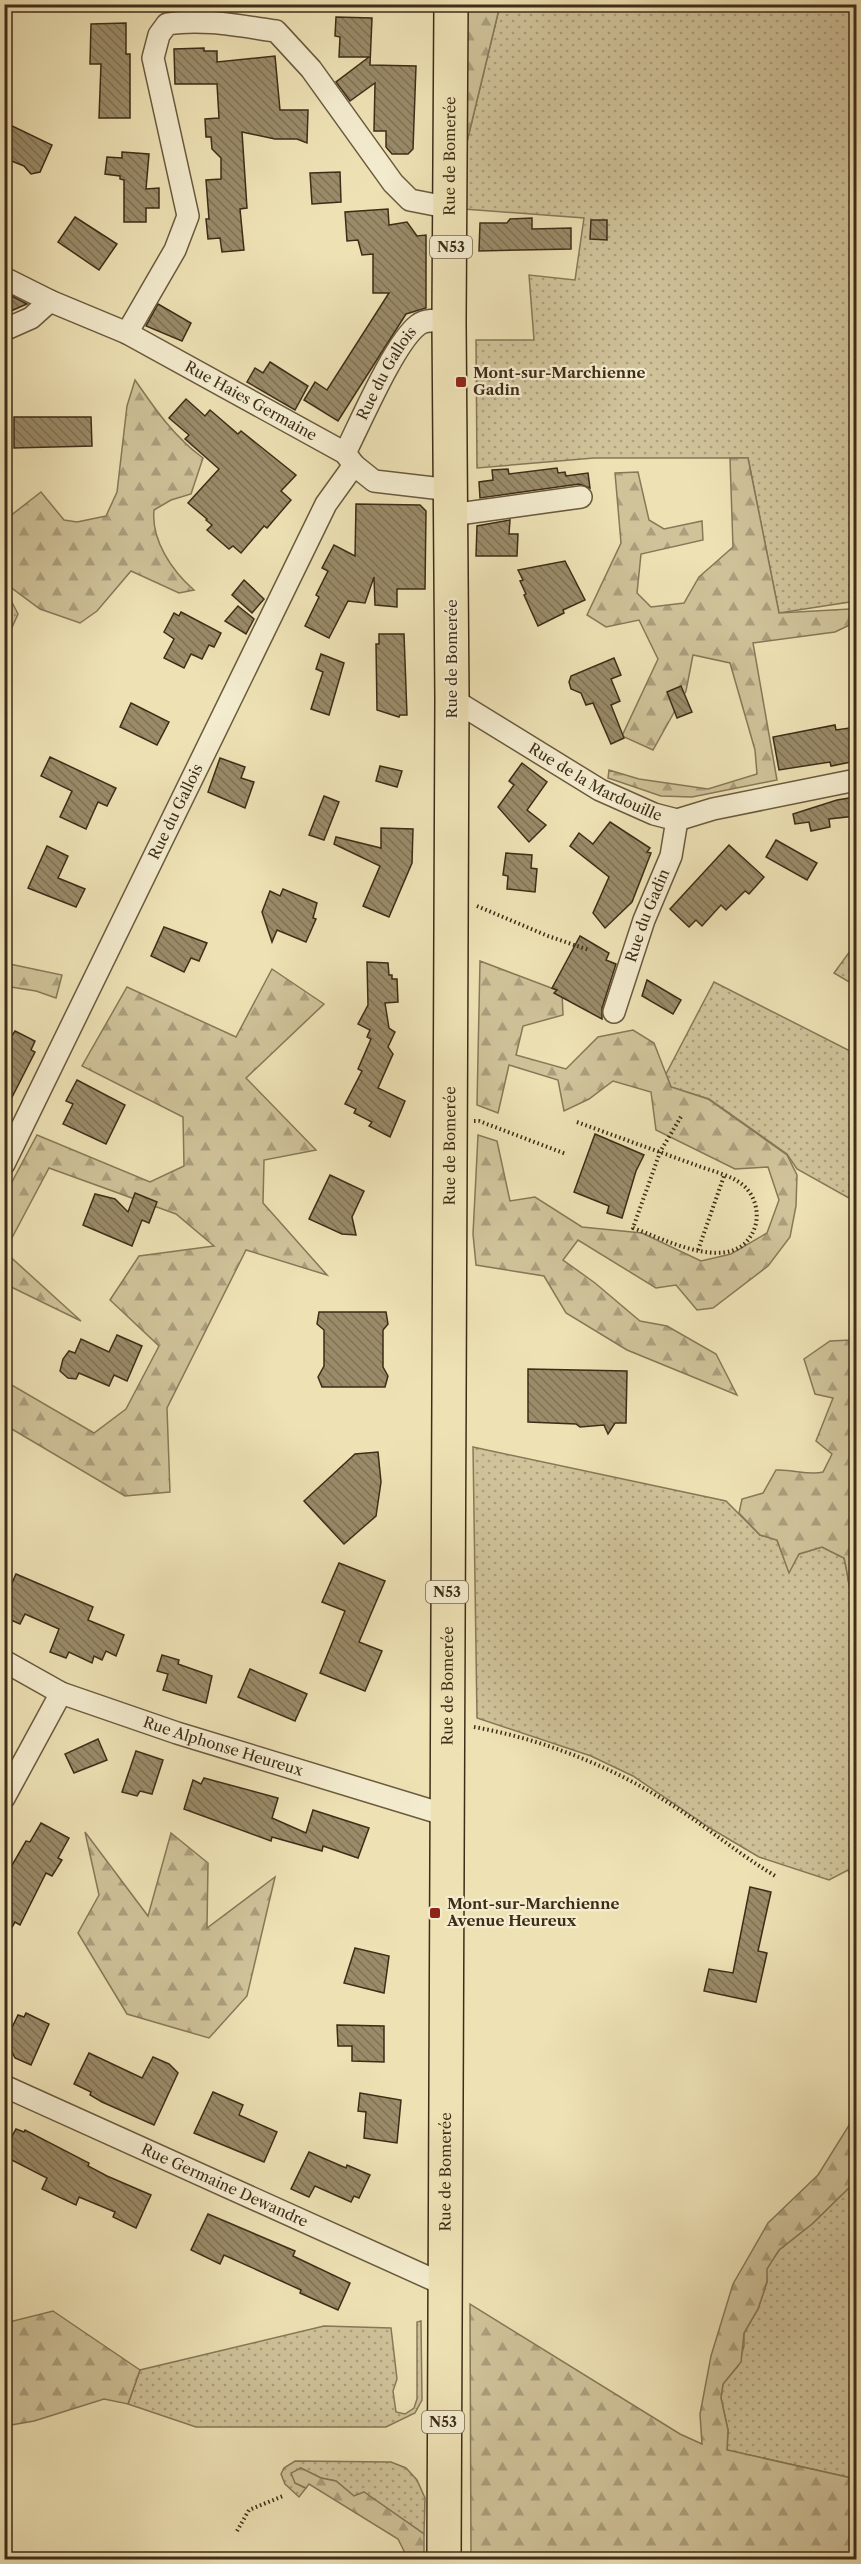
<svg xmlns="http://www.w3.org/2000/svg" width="861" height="2564" viewBox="0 0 861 2564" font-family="'Libre Caslon Text',serif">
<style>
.grass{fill:url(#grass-dots);stroke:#877858;stroke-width:1.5}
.forest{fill:url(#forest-firs);stroke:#877858;stroke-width:1.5}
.building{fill:url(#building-back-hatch);stroke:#3e2d17;stroke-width:1.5}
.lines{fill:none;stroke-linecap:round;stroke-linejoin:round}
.minor-casing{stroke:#6a5a3e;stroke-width:24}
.primary-casing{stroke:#3e2d17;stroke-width:36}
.path{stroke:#3e2d17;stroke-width:4;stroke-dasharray:1.5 3;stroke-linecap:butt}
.minor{stroke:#f4eccf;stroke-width:21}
.primary{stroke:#eee2b5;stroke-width:33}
.poi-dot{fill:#8f2418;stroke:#f4eccf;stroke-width:2}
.labels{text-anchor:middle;stroke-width:4.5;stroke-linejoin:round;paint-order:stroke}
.shield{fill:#f4eccf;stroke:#75664e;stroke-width:1.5}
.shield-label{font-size:14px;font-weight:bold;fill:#3e2d17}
.street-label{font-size:15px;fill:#3e2d17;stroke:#f4eccf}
.poi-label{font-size:15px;font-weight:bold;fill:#3e2d17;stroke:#f4eccf;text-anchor:start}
</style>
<defs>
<pattern id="grass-dots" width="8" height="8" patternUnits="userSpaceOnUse" patternTransform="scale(1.5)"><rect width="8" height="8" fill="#d0c39a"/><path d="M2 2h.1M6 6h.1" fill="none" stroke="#aa9f7d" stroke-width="1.8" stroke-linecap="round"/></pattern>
<pattern id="forest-firs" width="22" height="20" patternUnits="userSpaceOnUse" patternTransform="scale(1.5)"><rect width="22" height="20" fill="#d0c39a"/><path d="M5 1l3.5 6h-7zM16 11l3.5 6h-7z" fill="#aa9f7d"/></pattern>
<pattern id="building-back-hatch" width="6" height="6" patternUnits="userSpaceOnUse" patternTransform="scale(1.5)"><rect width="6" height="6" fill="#9a8b69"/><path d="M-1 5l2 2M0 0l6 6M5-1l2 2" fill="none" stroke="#7f7255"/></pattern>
</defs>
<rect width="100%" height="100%" fill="#eee2b5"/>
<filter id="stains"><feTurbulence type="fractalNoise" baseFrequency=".00333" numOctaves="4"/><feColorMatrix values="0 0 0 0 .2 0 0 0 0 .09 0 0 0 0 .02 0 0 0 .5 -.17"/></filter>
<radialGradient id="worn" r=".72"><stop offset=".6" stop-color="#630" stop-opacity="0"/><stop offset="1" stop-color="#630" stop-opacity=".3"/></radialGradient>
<g class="grass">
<polygon points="500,5 856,5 856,601 779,613 748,458 594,458 477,468 476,340 534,340 529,275 575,280 584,218 451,208"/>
<polygon points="5,589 18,614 5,643"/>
<polygon points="856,943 856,986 834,973"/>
<polygon points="714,982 856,1054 856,1202 797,1169 787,1154 709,1099 671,1087 666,1074"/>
<path d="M 473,1447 L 726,1501 L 760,1535 L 777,1540 L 789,1572 L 799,1554 L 822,1547 L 844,1558 C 849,1577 849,1596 856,1613 L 856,1887 L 848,1870 L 829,1880 L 759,1857 L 710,1828 L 633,1776 L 591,1756 L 477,1718 Z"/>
<polygon points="856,2181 856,2479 727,2450 728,2430 721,2398 723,2384 738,2366 744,2346 744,2333 758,2309 767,2282 766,2269 779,2250 812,2224"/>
<polygon points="421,2321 422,2400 415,2413 386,2427 196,2427 128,2404 140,2370 324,2326 391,2328 397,2379 393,2391 396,2412 405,2414 414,2408 417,2399 417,2322"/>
<polygon points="295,2461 391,2462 406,2468 417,2480 425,2498 424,2534 364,2492 354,2496 336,2481 321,2478 300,2468 295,2483 306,2488 299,2497 285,2484 281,2474 284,2468"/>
</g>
<g class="forest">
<polygon points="451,5 500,5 451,208"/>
<path d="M 135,380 C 155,409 174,437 203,458 L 191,494 L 171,500 L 154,510 C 151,540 172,571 194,590 L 179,593 L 131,571 L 97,611 L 80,623 L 40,609 L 5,583 L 5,520 L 41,492 L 64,520 L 77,522 L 106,516 L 117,492 L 127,406 Z"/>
<polygon points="730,458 748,458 779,613 850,609 856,615 856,622 835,632 753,643 777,780 692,797 661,796 608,778 609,770 639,779 708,789 757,774 755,750 730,663 693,655 686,691 653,750 622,736 658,659 639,620 606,627 587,615 621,543 615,473 638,472 649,520 664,529 702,521 703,540 641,554 637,593 651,607 684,603 699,577 733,547"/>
<polygon points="480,961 562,992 563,1015 523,1026 516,1055 566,1069 598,1037 633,1030 654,1043 671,1087 708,1099 787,1155 797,1175 796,1206 790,1237 768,1266 713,1308 697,1310 676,1285 656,1288 578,1240 563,1260 595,1283 640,1321 667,1326 716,1354 737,1395 627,1350 566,1313 544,1276 476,1265 473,1234 478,1135 497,1141 510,1201 535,1197 582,1227 642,1233 701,1261 731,1254 767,1233 779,1200 768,1167 735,1169 656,1130 651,1092 613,1081 589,1099 564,1111 558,1080 509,1065 498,1113 477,1105"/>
<polygon points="5,963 62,975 56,998 36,991 5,986"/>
<polygon points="272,969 324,1004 246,1078 316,1150 264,1160 263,1203 327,1275 246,1250 167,1408 170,1492 125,1496 5,1425 5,1381 94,1433 126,1409 159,1346 110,1300 139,1256 214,1246 176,1214 49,1168 5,1251 5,1195 37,1135 150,1182 184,1166 183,1117 82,1066 127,987 236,1037"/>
<polygon points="5,1252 81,1321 5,1284"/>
<path d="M 856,1337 L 856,1613 C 849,1596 849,1577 844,1558 L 822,1547 L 799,1554 L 789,1573 L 777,1540 L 760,1535 L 739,1513 L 742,1499 L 763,1493 L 776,1470 C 793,1469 809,1476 823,1472 L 832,1454 L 816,1441 L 833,1398 L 815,1394 L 804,1359 L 830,1341 L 852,1340 Z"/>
<polygon points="85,1832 148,1916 171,1833 208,1863 207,1928 275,1877 247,1996 209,2038 127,2014 78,1933 99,1895"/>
<polygon points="856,2114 856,2181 812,2224 779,2250 767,2269 767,2282 758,2309 744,2333 741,2362 723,2384 721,2398 728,2430 727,2450 856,2479 856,2559 471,2559 470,2304 680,2434 702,2444 700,2414 711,2356 733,2284 768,2223 818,2175"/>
<polygon points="53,2311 140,2370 128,2404 104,2399 34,2421 5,2426 5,2323"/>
<polygon points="301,2468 321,2478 336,2481 354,2496 364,2492 424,2534 424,2559 408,2559 398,2539 309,2484 306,2488 295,2483 291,2473"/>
</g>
<g class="building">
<polygon points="336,17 372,18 370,65 416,66 413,149 408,154 392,154 386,147 386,131 374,131 375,83 350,101 336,82 369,57 339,57 340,37 335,36"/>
<polygon points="126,23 126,54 130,54 130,118 99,118 101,64 90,64 91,24"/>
<polygon points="204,48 204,51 217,51 217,62 275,56 280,110 308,110 307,143 297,139 275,139 242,132 247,208 240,209 244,250 222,252 220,238 208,239 206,219 209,219 206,180 221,179 221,158 212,149 211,137 206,137 205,119 219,118 217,84 175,84 174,49"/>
<polygon points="10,125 52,145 40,172 31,174 24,166 4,158 4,137"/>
<polygon points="122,152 149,154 146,189 159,188 159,208 146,208 146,222 124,222 124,180 120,179 120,176 105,174 107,157 122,158"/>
<polygon points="340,172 341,202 312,204 310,173"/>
<polygon points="388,209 389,225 407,222 417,236 426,235 426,308 406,314 338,421 304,400 315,382 327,390 389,293 373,293 373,254 362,255 358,240 347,241 345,212"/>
<polygon points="75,217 117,244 99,270 58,242"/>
<polygon points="532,218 532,229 571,228 571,249 479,251 480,223 507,223 510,219"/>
<polygon points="591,220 607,220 607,240 590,239"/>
<polygon points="4,292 27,304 4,314"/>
<polygon points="158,304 191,323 182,341 146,326"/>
<polygon points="270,362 308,386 295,410 247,382 255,368 263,373"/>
<polygon points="186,399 205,416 210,410 238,434 241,431 296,475 281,491 291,500 267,528 264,526 241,553 233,546 229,549 207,530 212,525 206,520 207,519 188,503 219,469 185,439 189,435 169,418"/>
<polygon points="14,417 91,417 92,446 14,448"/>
<polygon points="557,468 558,473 565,472 566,476 588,473 590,488 579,484 480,498 479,482 493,480 492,470 508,469 509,474"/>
<polygon points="356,504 420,505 426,511 425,589 397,589 397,607 375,605 374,577 365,603 348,601 329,638 305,626 319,597 316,595 328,571 322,568 334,545 355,556"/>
<polygon points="510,520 509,534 518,534 517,556 476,556 477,526"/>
<polygon points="565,561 585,600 563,610 564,613 538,626 524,595 526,594 520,581 523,580 518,570"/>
<polygon points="244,580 264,599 252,613 232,595"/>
<polygon points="238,606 254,619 246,634 225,621"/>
<polygon points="181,612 221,633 214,647 209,645 202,659 191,654 184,668 164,658 174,639 164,632 174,613 179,616"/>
<polygon points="379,634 404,634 407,715 400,715 399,717 377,710 376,644 379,644"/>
<polygon points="321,654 344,663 329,715 311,709 323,672 316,669"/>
<polygon points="614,658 621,675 611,679 620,701 611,705 624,738 611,744 593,703 586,705 581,693 571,689 569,682 571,676"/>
<polygon points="681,686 692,712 677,718 667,692"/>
<polygon points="131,703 169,722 157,745 120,727"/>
<polygon points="835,725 836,730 856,727 856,761 831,766 830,762 779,770 773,737"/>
<polygon points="50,757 116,788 107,806 98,802 86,829 60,817 72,791 41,776"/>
<polygon points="220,758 245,767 241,778 254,782 245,808 208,792"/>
<polygon points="522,763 547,782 527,810 546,825 529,842 498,807 514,785 509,781"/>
<polygon points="380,766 402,771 397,787 376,781"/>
<polygon points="324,796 339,802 324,840 309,835"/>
<polygon points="856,797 856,816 829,819 830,827 811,831 809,822 795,824 793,814 837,800"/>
<polygon points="610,822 650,848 647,852 651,853 632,902 605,928 593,913 609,877 570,846 579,833 593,844"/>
<polygon points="381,828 413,829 412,863 389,917 363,906 380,866 334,844 336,837 381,848"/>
<polygon points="776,840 817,863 807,880 766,857"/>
<polygon points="729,845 764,877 749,894 745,891 726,910 721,905 702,926 696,920 689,927 670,909"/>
<polygon points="47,846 68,856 58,878 85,889 76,907 28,888"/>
<polygon points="506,853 532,855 531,868 537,869 535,892 507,889 508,876 503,875"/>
<polygon points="283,889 317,903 313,918 316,919 306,942 277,930 272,942 262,912 270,891 280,896"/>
<polygon points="164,927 207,943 199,961 191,958 184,972 151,956"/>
<polygon points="580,936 609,953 606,960 616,964 602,1008 602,1019 554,993 557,990 552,988"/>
<polygon points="367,962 388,963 389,975 392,975 392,979 397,979 398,1002 385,1003 389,1028 395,1032 388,1047 393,1054 378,1088 405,1101 390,1137 369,1126 372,1122 354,1113 356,1109 345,1104 362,1071 358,1069 371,1039 367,1037 370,1030 358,1024 368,1005"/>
<polygon points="647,980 681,1000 673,1014 642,996"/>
<polygon points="15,1031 35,1041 31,1050 35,1052 4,1113 4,1048"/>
<polygon points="77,1080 125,1105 106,1144 63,1124 73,1104 66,1101"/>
<polygon points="595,1134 644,1155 636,1171 622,1218 607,1213 609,1206 574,1192"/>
<polygon points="330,1175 364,1191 352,1217 356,1235 342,1234 309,1219"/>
<polygon points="135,1193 157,1202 149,1223 142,1220 132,1246 83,1225 95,1194 115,1199 128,1212"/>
<polygon points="319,1312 386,1312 388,1324 383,1330 383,1367 388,1376 385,1387 322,1387 318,1377 324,1366 324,1330 317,1324"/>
<polygon points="117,1335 142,1346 127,1381 114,1375 109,1386 79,1373 76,1379 68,1378 60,1371 63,1359 69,1351 75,1353 81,1339 109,1352"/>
<polygon points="528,1369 627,1371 626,1423 615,1423 608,1434 604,1425 580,1427 576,1424 528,1422"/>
<polygon points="378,1452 381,1482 376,1516 344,1544 304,1501 355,1454"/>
<polygon points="339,1563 385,1581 359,1642 382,1651 365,1691 320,1673 345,1611 322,1602"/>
<polygon points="16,1574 93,1607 88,1620 124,1635 116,1656 106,1651 102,1660 94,1656 92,1663 69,1652 66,1658 50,1652 59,1629 25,1614 20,1624 4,1617 4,1601"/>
<polygon points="162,1655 179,1660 178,1664 212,1676 206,1703 163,1690 168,1674 157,1671"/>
<polygon points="250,1669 307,1694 295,1721 238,1697"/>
<polygon points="98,1739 107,1760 74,1773 65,1754"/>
<polygon points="136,1751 163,1760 152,1794 140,1791 137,1796 122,1792"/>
<polygon points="204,1778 278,1798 272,1818 306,1833 313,1810 369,1828 358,1858 323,1846 322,1851 272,1837 271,1841 184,1809 193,1780 201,1784"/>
<polygon points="41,1823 69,1838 58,1858 62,1860 52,1876 46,1873 20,1925 15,1922 4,1941 4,1879 26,1841 30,1842"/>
<polygon points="750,1887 771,1892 758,1951 767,1953 756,2002 704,1991 709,1969 733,1973"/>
<polygon points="355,1948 389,1956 384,1993 344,1983"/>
<polygon points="26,2013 49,2024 31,2065 15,2058 6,2040 18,2015 24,2017"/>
<polygon points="337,2025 384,2026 384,2062 352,2061 352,2046 338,2046"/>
<polygon points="89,2053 142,2078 153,2057 169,2064 178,2073 154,2125 102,2102 90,2095 91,2092 74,2084"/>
<polygon points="213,2092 243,2105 239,2115 277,2132 264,2162 194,2133"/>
<polygon points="360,2093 401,2100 397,2143 364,2138 366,2112 358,2111"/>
<polygon points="16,2129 24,2132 25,2130 89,2163 88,2166 107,2176 151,2195 136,2228 113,2217 115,2212 79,2197 76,2205 42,2189 47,2178 4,2156 4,2151"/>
<polygon points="309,2152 346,2168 347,2165 370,2175 359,2198 354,2196 351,2202 315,2186 309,2197 291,2189"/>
<polygon points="208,2214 295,2251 293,2256 350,2283 338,2310 300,2293 301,2290 224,2255 220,2264 191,2250"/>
</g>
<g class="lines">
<defs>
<g id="minor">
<path id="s1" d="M 4,278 L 50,301 L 127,333 L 345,453 L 354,465 L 374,481 L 451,490"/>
<polyline points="4,330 31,318 50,301"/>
<path d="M 127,333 L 175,250 L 188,216 L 153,58 L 159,35 L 167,24 C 203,18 240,26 276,31 L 311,69 L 393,183 L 410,200 L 451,208"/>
<path id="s2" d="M 345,453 C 360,424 394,343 418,325 C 427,318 439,321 449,322"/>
<polyline points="451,515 581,497"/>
<path id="s3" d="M 452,699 L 600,790 L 654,814 L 677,820 L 713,809 L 856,780"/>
<path id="s4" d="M 614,1012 L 644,920 L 671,856 L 677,820"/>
<path id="s5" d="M 4,1164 L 326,504 L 354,465"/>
<path id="s6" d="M 4,1661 L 61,1693 L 177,1733 L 446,1815"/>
<polyline points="4,1798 61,1693"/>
<path id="s7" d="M 4,2086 L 445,2285"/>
</g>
<g id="primary">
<path id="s8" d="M 444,2560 L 452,699 L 449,322 L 451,4"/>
</g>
</defs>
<use href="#minor" class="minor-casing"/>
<use href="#primary" class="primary-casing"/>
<g class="path">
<polyline points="477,906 548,936 589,950"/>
<polyline points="474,1121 479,1121 566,1154"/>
<path d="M 577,1122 C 615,1136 654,1150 693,1164 C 710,1171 735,1175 747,1189 C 756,1199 759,1215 755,1227 C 737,1278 667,1240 633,1228 L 660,1152 L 682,1115"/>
<polyline points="698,1250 724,1176"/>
<path d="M 474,1727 C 541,1739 609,1765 667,1802 C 705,1825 738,1854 777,1877"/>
<polyline points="237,2531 249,2510 283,2496"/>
</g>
<use href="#minor" class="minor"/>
<use href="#primary" class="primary"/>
</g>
<g class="poi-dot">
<rect x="455" y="376" width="12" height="12" rx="3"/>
<rect x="429" y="1907" width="12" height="12" rx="3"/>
</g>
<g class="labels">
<g class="shield">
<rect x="430" y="236" width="42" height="22" rx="4.5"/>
<rect x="426" y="1581" width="42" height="22" rx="4.5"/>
<rect x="422" y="2411" width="42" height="22" rx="4.5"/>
</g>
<g class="shield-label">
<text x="451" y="252">N53</text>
<text x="447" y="1597">N53</text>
<text x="443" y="2427">N53</text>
</g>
<g class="street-label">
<text dy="5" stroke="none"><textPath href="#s8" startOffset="2404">Rue de Bomerée</textPath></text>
<text dy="5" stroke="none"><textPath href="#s2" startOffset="90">Rue du Gallois</textPath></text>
<text dy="5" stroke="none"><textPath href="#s1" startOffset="276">Rue Haies Germaine</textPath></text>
<text transform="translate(452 659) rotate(-90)" y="5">Rue de Bomerée</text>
<text dy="5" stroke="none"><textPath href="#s3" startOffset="166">Rue de la Mardouille</textPath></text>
<text dy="5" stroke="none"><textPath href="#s5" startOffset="392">Rue du Gallois</textPath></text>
<text dy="5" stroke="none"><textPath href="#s4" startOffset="102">Rue du Gadin</textPath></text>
<text dy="5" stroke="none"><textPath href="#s8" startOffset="1414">Rue de Bomerée</textPath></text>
<text dy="5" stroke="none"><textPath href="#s8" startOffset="874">Rue de Bomerée</textPath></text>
<text dy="5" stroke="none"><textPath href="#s6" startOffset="236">Rue Alphonse Heureux</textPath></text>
<text dy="5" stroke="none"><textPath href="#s8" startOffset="388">Rue de Bomerée</textPath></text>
<text dy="5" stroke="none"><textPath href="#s7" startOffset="242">Rue Germaine Dewandre</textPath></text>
</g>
<g class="poi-label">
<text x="473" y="378">Mont-sur-Marchienne<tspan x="473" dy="17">Gadin</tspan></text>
<text x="447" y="1909">Mont-sur-Marchienne<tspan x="447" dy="17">Avenue Heureux</tspan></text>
</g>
</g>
<rect width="861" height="2564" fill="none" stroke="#eee2b5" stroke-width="24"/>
<rect x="6" y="6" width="849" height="2552" fill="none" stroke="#3e2d17" stroke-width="3"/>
<rect x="12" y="12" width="837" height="2540" fill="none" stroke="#3e2d17" stroke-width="1.5"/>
<rect width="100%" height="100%" filter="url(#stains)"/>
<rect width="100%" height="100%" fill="url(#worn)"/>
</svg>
